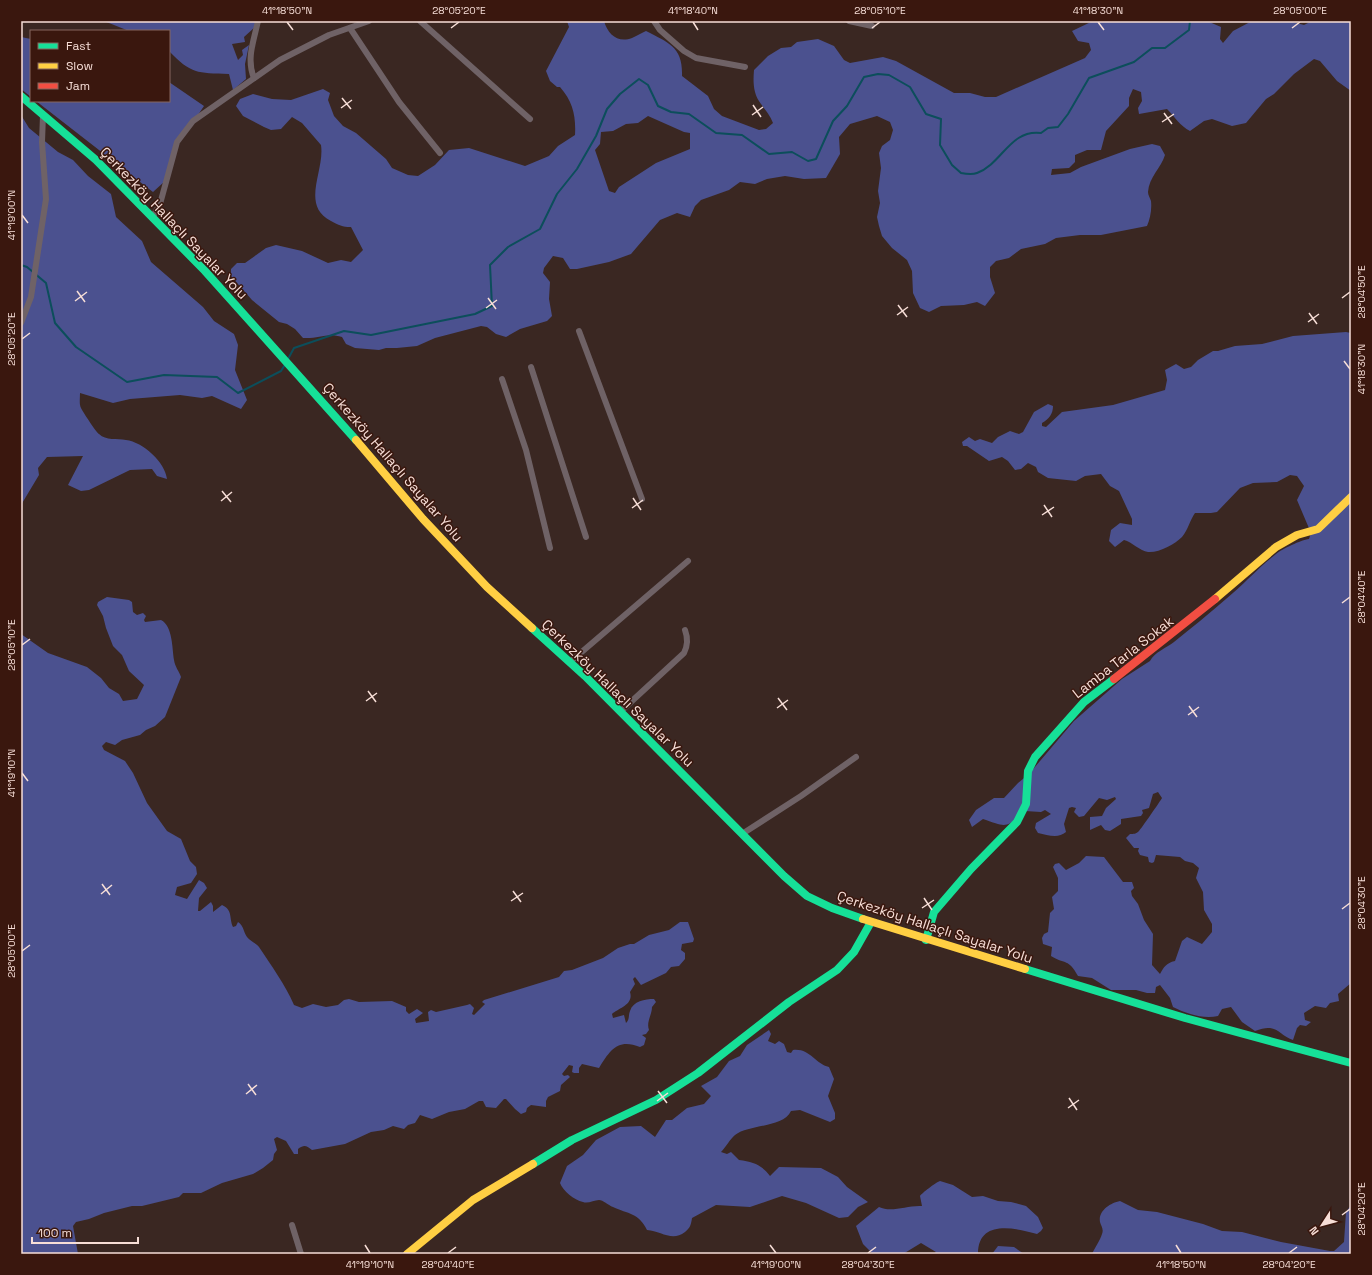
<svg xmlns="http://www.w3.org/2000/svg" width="1372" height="1275" viewBox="0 0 1372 1275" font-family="'Space Grotesk',sans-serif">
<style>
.forest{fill:#4b518f;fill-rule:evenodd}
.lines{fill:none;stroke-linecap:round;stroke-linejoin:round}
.stream{stroke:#0c4e5b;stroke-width:2}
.street{stroke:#6f6266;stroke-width:6}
.fast{stroke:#16e098;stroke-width:8}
.slow{stroke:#ffcf43;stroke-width:8}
.jam{stroke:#f24e42;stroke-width:8}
.ticks{fill:none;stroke:#f7ded7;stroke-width:1.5}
.labels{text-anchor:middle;stroke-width:3;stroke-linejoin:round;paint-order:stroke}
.street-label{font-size:14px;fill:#f7ded7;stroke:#3a170e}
.neatline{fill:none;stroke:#f7ded7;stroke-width:1.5}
.ticks-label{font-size:10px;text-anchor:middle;fill:#f7ded7}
</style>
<rect width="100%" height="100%" fill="#3a2722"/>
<g class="forest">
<path d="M 104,21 L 257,21 L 255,27 L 244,37 L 245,42 L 232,44 L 238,60 L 243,55 L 242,50 L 249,45 L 245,64 L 246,79 L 233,90 L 229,74 C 197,73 191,74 169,51 L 169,31 L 129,31 Z"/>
<path d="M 567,21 L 604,21 C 608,35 618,43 632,38 C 637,36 641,33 646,31 C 669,43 683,47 682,76 L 708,96 L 714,109 L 722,116 L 759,130 L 766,129 L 773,123 C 770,115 766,111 761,104 C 753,94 753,82 754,70 L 768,56 L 781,48 L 791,47 L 797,42 L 818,39 L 834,46 L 844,60 L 850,63 L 883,57 L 896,61 L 954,93 L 970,93 L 985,97 L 996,97 L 1085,58 L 1091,50 L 1089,43 L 1078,41 L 1072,31 L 1093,21 L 1207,21 L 1221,27 L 1220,39 L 1223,43 L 1233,31 L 1252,21 L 1289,21 L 1304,25 L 1312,21 L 1351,21 L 1351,91 L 1337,81 L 1320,61 L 1314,59 L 1294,74 L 1274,94 L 1266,99 L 1246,123 L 1232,126 L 1212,119 L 1204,121 L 1190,131 C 1180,126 1175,117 1167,109 L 1139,114 L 1138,108 L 1142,101 L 1141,92 L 1133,89 L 1129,98 L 1129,106 L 1106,131 L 1101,150 L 1087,150 L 1075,155 L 1075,162 L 1069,168 L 1052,169 L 1051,175 L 1070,173 L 1081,167 L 1130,149 L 1152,144 L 1160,146 L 1165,155 C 1161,168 1149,177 1148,192 C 1148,195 1150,198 1151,201 C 1152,210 1150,219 1147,226 L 1101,235 L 1080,235 L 1056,238 L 1045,244 L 1021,249 L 1009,258 L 996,261 L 990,267 L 990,277 L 995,293 L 985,306 L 977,302 L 964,305 L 941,306 L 929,312 L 920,308 L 913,293 L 912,271 L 907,260 L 892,248 L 882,236 L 879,226 L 877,217 L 880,203 L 878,191 L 881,168 L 879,153 L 882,146 L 890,140 L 893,130 L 890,122 L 877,116 L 850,124 L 839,137 L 840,154 L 826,178 L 804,179 L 785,176 L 767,179 L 755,184 L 740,182 L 729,190 L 701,200 L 695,206 L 690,217 L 677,213 L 660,220 L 631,254 L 609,262 L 577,269 L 570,269 L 563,258 L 553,256 L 544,268 L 543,273 L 550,282 L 549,299 L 552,316 L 547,321 L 520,329 L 506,337 L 496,334 L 487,327 L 481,326 L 435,338 L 417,346 L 397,348 L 386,348 L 379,350 L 355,348 L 346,344 L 342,337 C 327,332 319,339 303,338 L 295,329 L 287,324 L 279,322 L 252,300 L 231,276 L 231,269 L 237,263 L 245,263 L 266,248 L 276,245 L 302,251 L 328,263 L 341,260 L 351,262 L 363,250 L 351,227 C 342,227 339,225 331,221 C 300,205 325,171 321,145 L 302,123 L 292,117 L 281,129 L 271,130 L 264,127 L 243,116 L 236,106 L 240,99 L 253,94 L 272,99 L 291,100 L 323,89 L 330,93 L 328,100 L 334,116 L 343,126 L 356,133 L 386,159 L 392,168 L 408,175 L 418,176 L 435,165 L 449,150 L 469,148 L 525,166 L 549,156 L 558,146 L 575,135 C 576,116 573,102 560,87 L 557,87 L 550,81 L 546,71 L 569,27 ZM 648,116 L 684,132 L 690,133 L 690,149 L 656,163 L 619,187 L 615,193 L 609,191 L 595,150 L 600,144 L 601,132 L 613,131 L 626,124 L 638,123 Z"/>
<polygon points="21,37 31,39 31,97 21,89"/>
<polygon points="169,82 204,106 173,152 165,181 153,192 36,101 169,101"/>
<path d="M 21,115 L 29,128 L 58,152 L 73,160 L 88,176 L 111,194 L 116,217 L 142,241 L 151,262 L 203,307 L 214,321 L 234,334 L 238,345 L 235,370 L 247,400 L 241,409 L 212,396 L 202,398 L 180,395 L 130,399 L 113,403 L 80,393 C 80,398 79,404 81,408 C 83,412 96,432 99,434 C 106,441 117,438 126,440 C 143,442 165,462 167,479 L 157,476 L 152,469 L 130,470 L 89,490 L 81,491 L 68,485 L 83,456 L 47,457 L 38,468 L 39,475 L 21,505 Z"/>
<path d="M 1346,332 L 1351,333 L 1351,983 L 1338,994 L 1339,1001 L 1330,1003 L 1326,1008 L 1315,1006 L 1304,1013 L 1305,1020 L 1311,1022 L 1306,1026 L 1300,1025 L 1297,1028 L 1293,1040 C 1278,1035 1277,1022 1255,1031 L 1242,1022 L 1231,1007 L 1222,1009 L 1218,1016 C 1203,1019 1187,1014 1173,1007 L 1170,998 L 1160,985 L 1156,987 L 1155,993 L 1147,993 L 1136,990 L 1111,990 L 1092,978 L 1078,976 C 1068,958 1066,965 1051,956 L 1052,947 L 1043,944 L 1042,938 L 1044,934 L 1048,932 L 1050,913 L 1054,909 L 1052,897 L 1058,891 L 1058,878 L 1053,867 L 1055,864 L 1059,863 L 1066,870 L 1079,863 L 1086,856 L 1104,857 L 1123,882 L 1132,882 L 1134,888 L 1131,891 L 1132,896 L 1138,904 L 1144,920 L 1153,934 L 1152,965 L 1160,974 C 1164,967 1166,963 1175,961 L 1182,941 L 1187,937 L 1202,944 L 1212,932 L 1212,924 L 1204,910 L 1203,892 L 1196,878 L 1199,868 L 1193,863 L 1185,861 L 1180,857 L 1156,855 L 1154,862 L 1152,863 L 1149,862 L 1148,857 L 1140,855 L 1138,851 L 1139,848 L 1134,848 L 1126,838 L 1130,834 C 1134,834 1136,834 1139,831 C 1141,829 1161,800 1162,798 L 1158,792 L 1153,794 L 1149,808 L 1142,810 L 1143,813 L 1141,816 L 1121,819 L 1121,824 L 1110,831 L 1105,830 L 1101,825 L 1090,830 L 1090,817 L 1102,816 L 1106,808 L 1116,799 L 1115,797 L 1107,800 L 1099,798 L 1084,816 L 1079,817 L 1074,812 L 1076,808 L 1072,807 L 1069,808 L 1064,824 L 1066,832 C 1058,839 1048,835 1038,833 L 1035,828 L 1036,823 L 1051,814 L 1045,810 L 1041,812 L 1025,811 C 1005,829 1007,827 983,819 L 972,827 L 969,820 L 976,810 L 994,798 L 1004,798 L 1018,783 L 1029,774 L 1074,721 L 1122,679 L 1150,661 C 1155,652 1166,648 1174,642 C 1191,628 1209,614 1226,599 C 1243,585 1258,568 1276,554 C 1282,549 1301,540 1309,539 L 1311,533 L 1297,500 L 1304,486 L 1297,476 L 1290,475 L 1277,482 L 1253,483 L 1240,488 L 1217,512 L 1211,513 L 1195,513 C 1190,520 1188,530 1182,537 C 1175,544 1159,553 1148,552 C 1140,551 1132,542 1124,540 L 1115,547 L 1109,541 L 1111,530 L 1120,523 L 1132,525 L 1132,519 L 1119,491 L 1110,486 L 1101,474 L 1085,476 L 1076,481 L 1048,478 L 1038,472 L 1036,467 L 1028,463 L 1021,469 L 1015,470 L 1008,461 L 1002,457 L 989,461 L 967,446 L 963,446 L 962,442 L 969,437 L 975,441 L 980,439 L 992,443 L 998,437 L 1010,431 L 1019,434 L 1023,432 L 1034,412 L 1048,404 L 1053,406 C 1053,414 1049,419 1042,423 L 1042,426 L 1046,427 L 1062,412 L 1113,405 L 1165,390 L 1167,380 L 1165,370 L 1176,364 L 1184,369 L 1191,367 L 1198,360 L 1213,351 L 1218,351 L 1235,346 L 1262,344 L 1293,336 Z"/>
<path d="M 107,597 L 129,600 L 132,602 L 133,612 L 137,615 L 143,613 L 146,616 L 144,620 L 145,622 L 161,620 C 173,626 172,649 174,660 C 175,667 179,671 181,677 L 165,717 L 155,726 L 146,730 L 140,735 L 122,740 L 115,745 L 106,742 L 102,746 L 104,750 L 125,761 L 133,773 L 147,803 L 167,831 L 181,839 L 190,861 L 196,867 L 197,874 L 191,883 L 177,887 L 175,895 L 187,899 L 199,880 L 204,883 L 207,888 L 199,898 L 198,911 L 200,911 L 211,902 L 213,906 L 213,912 L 222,905 C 233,910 229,918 233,927 L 236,926 L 238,922 C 244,926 243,931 247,937 C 250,941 256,943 259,947 C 272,967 285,984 294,1005 L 302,1008 L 313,1004 L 326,1007 L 338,1005 L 344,1000 L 349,999 L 359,1002 L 392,1001 L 406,1007 L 406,1011 L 409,1014 L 417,1009 L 423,1013 L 415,1019 L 416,1023 L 429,1021 L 428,1012 L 431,1010 L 436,1012 L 467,1005 L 470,1004 L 474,1008 L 472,1014 L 474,1015 L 485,1004 L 482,1002 L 484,1000 L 559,977 L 564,971 L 572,970 L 603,958 L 618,948 L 630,944 L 634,944 L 649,935 L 669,930 L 680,922 L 688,922 L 694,939 L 693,942 L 682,944 L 681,950 L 685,953 L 685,959 L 679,966 L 671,967 L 666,973 L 641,985 L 635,977 L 633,979 L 635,984 L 630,992 C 634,1005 618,1008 612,1014 L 613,1018 L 624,1015 L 626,1023 C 630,1019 628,1016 630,1011 C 633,1001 645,999 654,999 L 656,1002 L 652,1007 C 652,1015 646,1022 649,1030 L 646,1034 L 642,1035 L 646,1038 L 644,1045 L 640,1047 C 618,1038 610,1050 599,1068 L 582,1064 L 579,1068 L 579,1073 L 574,1073 L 572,1072 L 573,1066 L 569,1065 L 562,1074 L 564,1076 L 568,1075 L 570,1077 L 561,1085 L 560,1091 L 548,1097 L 546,1101 L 546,1107 L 531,1105 L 527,1108 L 526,1112 L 521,1114 L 515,1109 L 506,1099 L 504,1099 L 496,1108 L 486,1107 L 483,1101 L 479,1101 L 465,1109 L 449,1112 L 432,1119 L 420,1115 L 415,1123 L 408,1125 L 404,1129 L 393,1126 L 384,1130 L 371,1132 L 345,1144 L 312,1150 C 306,1146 305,1144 298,1149 L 298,1154 L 294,1154 L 286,1141 L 277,1137 L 274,1139 L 277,1150 L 274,1154 L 273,1160 L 263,1168 L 253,1174 L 222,1183 L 201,1193 L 183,1193 L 179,1197 L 142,1206 L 132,1206 L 104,1213 L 89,1219 L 76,1222 L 73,1226 L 78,1254 L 21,1254 L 21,634 L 48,653 L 87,667 L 101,678 L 109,688 L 119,694 L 123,701 L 137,699 L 144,685 L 129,671 L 122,655 L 113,646 L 106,628 L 103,616 L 97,605 L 98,602 Z"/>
<path d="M 769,1030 L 771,1034 L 768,1041 L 775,1044 L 779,1041 L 784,1044 L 787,1052 L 791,1053 L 793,1050 C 810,1048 815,1064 829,1067 L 834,1079 L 828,1096 L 835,1113 L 835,1119 L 830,1122 L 800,1110 L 791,1111 C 783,1128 749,1124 735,1135 C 730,1139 726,1147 721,1152 L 727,1154 L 731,1152 L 739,1160 C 753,1162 761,1164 770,1176 L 779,1167 L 821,1168 L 838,1177 L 847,1187 L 868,1202 L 858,1207 L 848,1217 L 839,1218 L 806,1203 L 782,1196 L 750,1207 L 716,1205 L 692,1218 C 691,1225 690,1228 685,1232 C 672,1242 661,1231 647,1230 C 639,1213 628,1214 613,1207 C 608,1205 603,1200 599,1200 C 594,1200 588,1204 583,1202 C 574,1200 563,1191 560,1183 L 567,1166 L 583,1155 L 596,1140 L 620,1127 L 641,1126 L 655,1137 L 666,1120 L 672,1120 L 687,1108 L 704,1104 L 711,1096 L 701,1086 L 717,1077 L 729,1061 L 740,1056 L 747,1045 Z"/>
<path d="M 940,1181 L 953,1185 L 972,1197 L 983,1196 L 998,1201 L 1011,1202 L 1026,1206 L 1038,1217 L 1043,1228 L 1041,1231 L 1037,1234 C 1015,1228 978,1219 978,1254 L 933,1254 L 936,1252 L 921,1243 L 903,1254 L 873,1254 L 863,1244 L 856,1226 L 879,1207 C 892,1213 907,1205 922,1206 L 920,1196 C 922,1193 935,1183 940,1181 Z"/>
<path d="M 1120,1201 L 1138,1210 L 1157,1212 L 1203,1224 L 1222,1231 L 1242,1232 L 1281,1242 L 1330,1251 L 1334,1251 L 1344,1242 L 1346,1212 L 1351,1205 L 1351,1254 L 1092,1254 C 1095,1247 1100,1241 1102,1234 C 1104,1229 1101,1226 1100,1222 C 1098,1211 1110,1203 1120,1201 Z"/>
<polygon points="998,1246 1014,1247 1024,1254 992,1254"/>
</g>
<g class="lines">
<g class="stream">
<polyline points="21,265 27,267 46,283 55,323 76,347 127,382 164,375 217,377 238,393 281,371 286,363"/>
<path d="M 288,359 L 294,348 L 344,331 L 371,335 L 475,314 L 492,306 L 490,265 L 508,247 L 540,229 L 557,194 L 577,169 L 596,136 L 607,109 L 620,94 L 639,79 L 648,85 L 658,106 L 671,112 L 689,114 L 716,133 L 742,135 L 769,154 L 792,152 L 808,161 L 816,159 L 833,121 L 847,106 L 864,77 L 878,74 L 889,75 L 910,87 L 926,114 L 941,119 L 940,145 L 952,165 L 961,173 C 966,174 972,175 977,173 C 1002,164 1010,129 1041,133 L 1048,128 L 1058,127 L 1068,114 L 1089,78 L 1134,62 L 1152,48 L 1165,48 L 1189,30 L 1190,21"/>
</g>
<g class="street">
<polyline points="420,21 530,119"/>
<polyline points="654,21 660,30 684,51 696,58 745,67"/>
<polyline points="849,21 872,26"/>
<polyline points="350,28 399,102 440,153"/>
<path d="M 254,78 C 246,59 254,40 258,21"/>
<polyline points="152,218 160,204 177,142 193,121 280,60 329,35 369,21"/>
<polyline points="21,323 31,297 46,199 42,142 43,115"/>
<polyline points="579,331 642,499"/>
<polyline points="531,367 586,537"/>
<polyline points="502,379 526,450 550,548"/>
<polyline points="570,662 688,561"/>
<path d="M 620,712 L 684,653 C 688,645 688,638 685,630"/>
<polyline points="742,834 801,796 856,757"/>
<polyline points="292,1225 301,1254"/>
</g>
<g class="fast">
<polyline points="21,96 96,160 205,271 356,440"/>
<polyline points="532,628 585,676 784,876 807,896 832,908 863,919"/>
<polyline points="926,940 934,912 971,869 1017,822 1026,804 1028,771 1035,757 1084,702 1114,679"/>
<polyline points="1025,969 1185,1018 1351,1063"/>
<polyline points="533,1164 572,1140 656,1100 698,1073 789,1002 837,970 854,952 871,922"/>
</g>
<g class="slow">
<polyline points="356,440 423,519 487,587 532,628"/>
<polyline points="1215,599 1276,547 1297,535 1318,529 1351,497"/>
<polyline points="863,919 1025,969"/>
<polyline points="407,1254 473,1200 533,1164"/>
</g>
<polyline class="jam" points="1114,679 1215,599"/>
</g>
<path class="ticks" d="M 287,22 L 293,30M 693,22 L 698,30M 1098,22 L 1104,30M 451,28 L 459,22M 872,28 L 880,22M 1292,28 L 1300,22M 342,98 L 351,109M 753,105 L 761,117M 341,108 L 352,100M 1164,113 L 1172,124M 752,115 L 763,107M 1162,122 L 1174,114M 22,215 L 28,223M 77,291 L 85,302M 488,298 L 496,309M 1342,298 L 1350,292M 75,301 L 87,292M 898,305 L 907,317M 486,308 L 497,300M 1309,313 L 1317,324M 897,315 L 908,307M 1308,322 L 1319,314M 22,339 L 30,333M 1344,361 L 1350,369M 222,491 L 231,502M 633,498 L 641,510M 221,501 L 232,492M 1044,505 L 1052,517M 632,508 L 643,500M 1042,515 L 1054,507M 1342,603 L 1350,597M 22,645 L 30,639M 368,691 L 376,702M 778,698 L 787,710M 366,701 L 377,693M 1189,706 L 1197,717M 777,708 L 788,700M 1188,715 L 1199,707M 22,773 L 28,781M 102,884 L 110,895M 513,891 L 521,902M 101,894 L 112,885M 924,898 L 932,910M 511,901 L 523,893M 922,908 L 934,900M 1342,909 L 1350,903M 22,951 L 30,945M 248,1084 L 256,1095M 658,1091 L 667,1103M 246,1094 L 257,1085M 1069,1098 L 1077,1110M 657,1101 L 668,1093M 1068,1108 L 1079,1100M 1342,1215 L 1350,1209M 365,1245 L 370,1253M 770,1245 L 776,1253M 1176,1245 L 1181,1253M 448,1253 L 456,1247M 868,1253 L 876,1247M 1289,1253 L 1297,1247"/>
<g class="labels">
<g class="street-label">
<text transform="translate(174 223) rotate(46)" y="5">Çerkezköy Hallaçlı Sayalar Yolu</text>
<text transform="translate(393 462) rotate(49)" y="5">Çerkezköy Hallaçlı Sayalar Yolu</text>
<text transform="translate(1123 657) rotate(-38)" y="5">Lamba Tarla Sokak</text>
<text transform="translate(618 693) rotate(44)" y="5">Çerkezköy Hallaçlı Sayalar Yolu</text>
<text transform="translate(935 927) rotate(18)" y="5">Çerkezköy Hallaçlı Sayalar Yolu</text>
</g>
</g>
<rect width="1372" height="1275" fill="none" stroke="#3a170e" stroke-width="44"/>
<rect x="30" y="30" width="140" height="72" fill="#3a170e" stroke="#86675e"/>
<rect x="38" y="43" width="20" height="6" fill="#16e098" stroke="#86675e"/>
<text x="66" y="50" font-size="12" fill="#f7ded7">Fast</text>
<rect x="38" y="63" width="20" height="6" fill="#ffcf43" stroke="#86675e"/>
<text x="66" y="70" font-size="12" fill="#f7ded7">Slow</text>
<rect x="38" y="83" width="20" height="6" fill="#f24e42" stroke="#86675e"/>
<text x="66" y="90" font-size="12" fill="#f7ded7">Jam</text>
<g transform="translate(1322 1225) rotate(234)" stroke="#3a170e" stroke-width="3" paint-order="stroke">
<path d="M0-3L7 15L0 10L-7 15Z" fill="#f7ded7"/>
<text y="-6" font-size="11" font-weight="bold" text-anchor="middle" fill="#f7ded7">N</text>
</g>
<path d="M32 1237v6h106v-6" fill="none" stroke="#f7ded7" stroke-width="2"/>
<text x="38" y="1237" font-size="12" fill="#f7ded7" stroke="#3a170e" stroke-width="3" paint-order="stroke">100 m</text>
<rect x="22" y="22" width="1328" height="1231" class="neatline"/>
<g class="ticks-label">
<text x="287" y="14">41°18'50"N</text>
<text x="459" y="14">28°05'20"E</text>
<text x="693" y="14">41°18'40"N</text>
<text x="880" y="14">28°05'10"E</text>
<text x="1098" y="14">41°18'30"N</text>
<text x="1300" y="14">28°05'00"E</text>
<text transform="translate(11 215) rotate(-90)" y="4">41°19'00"N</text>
<text transform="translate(1361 292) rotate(-90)" y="4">28°04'50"E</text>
<text transform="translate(11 339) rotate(-90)" y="4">28°05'20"E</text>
<text transform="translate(1361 369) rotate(-90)" y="4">41°18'30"N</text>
<text transform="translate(1361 597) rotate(-90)" y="4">28°04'40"E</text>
<text transform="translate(11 645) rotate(-90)" y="4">28°05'10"E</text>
<text transform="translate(11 773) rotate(-90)" y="4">41°19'10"N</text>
<text transform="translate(1361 903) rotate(-90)" y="4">28°04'30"E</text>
<text transform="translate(11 951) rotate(-90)" y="4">28°05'00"E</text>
<text transform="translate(1361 1209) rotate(-90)" y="4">28°04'20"E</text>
<text x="370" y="1268">41°19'10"N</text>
<text x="448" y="1268">28°04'40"E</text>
<text x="776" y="1268">41°19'00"N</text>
<text x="868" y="1268">28°04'30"E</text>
<text x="1181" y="1268">41°18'50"N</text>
<text x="1289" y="1268">28°04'20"E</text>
</g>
</svg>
